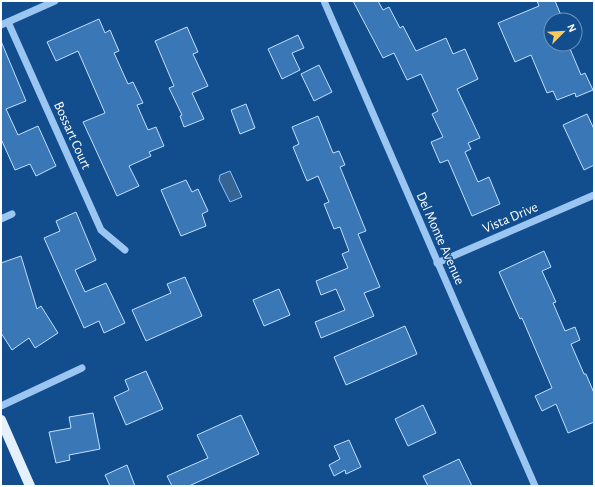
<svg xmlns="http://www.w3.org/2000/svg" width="595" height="487" viewBox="0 0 595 487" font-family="'Alegreya Sans',sans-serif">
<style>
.water{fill:#366392;stroke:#8cc2f5}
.building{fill:#3a77b7;stroke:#c2dffd}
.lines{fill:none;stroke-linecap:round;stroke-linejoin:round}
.minor{stroke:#9bc6f2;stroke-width:7}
.major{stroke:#e5f0ff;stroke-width:10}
.labels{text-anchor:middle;stroke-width:3;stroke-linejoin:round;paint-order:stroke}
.street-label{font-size:14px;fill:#fff;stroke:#124e8e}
</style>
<rect width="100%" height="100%" fill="#124e8e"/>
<polygon class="water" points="230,171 242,197 230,202 219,180 220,175"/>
<g class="building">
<polygon points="353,1 378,1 383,10 389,7 400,28 403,26 416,51 446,38 453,54 465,49 478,79 457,89 480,138 468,143 471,149 465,152 478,182 489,177 500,204 472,216 448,160 440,163 431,142 443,137 432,114 438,111 421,74 407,80 394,53 383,58"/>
<polygon points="537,1 555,1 563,20 551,20 551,44 568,44 581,75 585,73 593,90 576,97 575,93 557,100 553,91 547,93 531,55 515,62 498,23 539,6"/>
<polygon points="99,19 105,33 110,30 119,51 114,53 128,84 133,82 143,103 137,105 148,130 156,127 164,146 149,152 151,156 129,166 139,186 117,196 83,122 105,113 78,51 56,61 47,42"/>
<polygon points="187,27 198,52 193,54 208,86 192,93 204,119 184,127 180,116 182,115 169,88 174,86 155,41"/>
<polygon points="298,35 304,48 292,53 300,70 282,79 268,49"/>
<polygon points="1,41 26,101 6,109 18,135 38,126 56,166 36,176 30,164 15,170 1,139"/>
<polygon points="319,65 332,92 314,101 301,74"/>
<polygon points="246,104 255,128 240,134 231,110"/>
<polygon points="587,114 594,129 594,165 584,170 563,125"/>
<polygon points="318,116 333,153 339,151 345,165 340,167 366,231 358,234 380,287 364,293 374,316 321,338 315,322 345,310 336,289 321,295 316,281 348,268 342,254 349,251 340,227 334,229 324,204 329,202 318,176 307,181 293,147 299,144 292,127"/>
<polygon points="186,180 192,192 198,189 208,211 202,214 206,226 181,236 161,190"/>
<polygon points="76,212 96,260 75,270 85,292 106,283 125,323 104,333 99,321 84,328 44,238 60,231 56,221"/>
<polygon points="544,251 551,267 542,271 556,302 553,303 565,331 575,327 580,340 571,344 584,374 586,374 594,393 594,422 568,433 556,404 542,411 535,396 552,388 522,318 520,319 499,272"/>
<polygon points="21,256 37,309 41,306 58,333 35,348 29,338 12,350 1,333 1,263"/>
<polygon points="185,277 202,316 146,341 132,310 171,293 167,284"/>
<polygon points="279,289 290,315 264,326 253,300"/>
<polygon points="405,326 417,354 346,385 334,357"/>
<polygon points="146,371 163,409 126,425 114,397 129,390 125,380"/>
<polygon points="423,405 436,433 408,446 395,419"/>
<polygon points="93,413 100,449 69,455 70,460 56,463 49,432 71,428 69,417"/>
<polygon points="241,415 259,454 189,486 172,486 167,476 208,458 197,435"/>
<polygon points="349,440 361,467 346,474 345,470 334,476 329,465 340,459 334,446"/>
<polygon points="459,459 472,486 428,486 423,476"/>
<polygon points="127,465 135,486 110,486 105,475"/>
</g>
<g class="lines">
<g class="minor">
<polyline points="324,1 535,486"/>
<polyline points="8,22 101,230 125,250"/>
<polyline points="1,25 55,1"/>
<polyline points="1,219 12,214"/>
<polyline points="437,263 594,195"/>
<polyline points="1,406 82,368"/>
</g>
<polyline class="major" points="1,420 30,486"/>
</g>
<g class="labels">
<g class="street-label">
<text transform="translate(73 135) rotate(66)" y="5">Bossart Court</text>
<text transform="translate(510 217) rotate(-23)" y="5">Vista Drive</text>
<text transform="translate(441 238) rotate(66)" y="5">Del Monte Avenue</text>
</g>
</g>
<rect width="595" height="487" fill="none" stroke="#ffffff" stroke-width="4"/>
<g transform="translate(563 32) rotate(66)"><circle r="19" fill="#124e8e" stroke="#7195bb"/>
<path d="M0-3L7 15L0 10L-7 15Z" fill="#ffc85b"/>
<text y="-6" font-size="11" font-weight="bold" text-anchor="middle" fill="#ffffff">N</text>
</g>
</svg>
